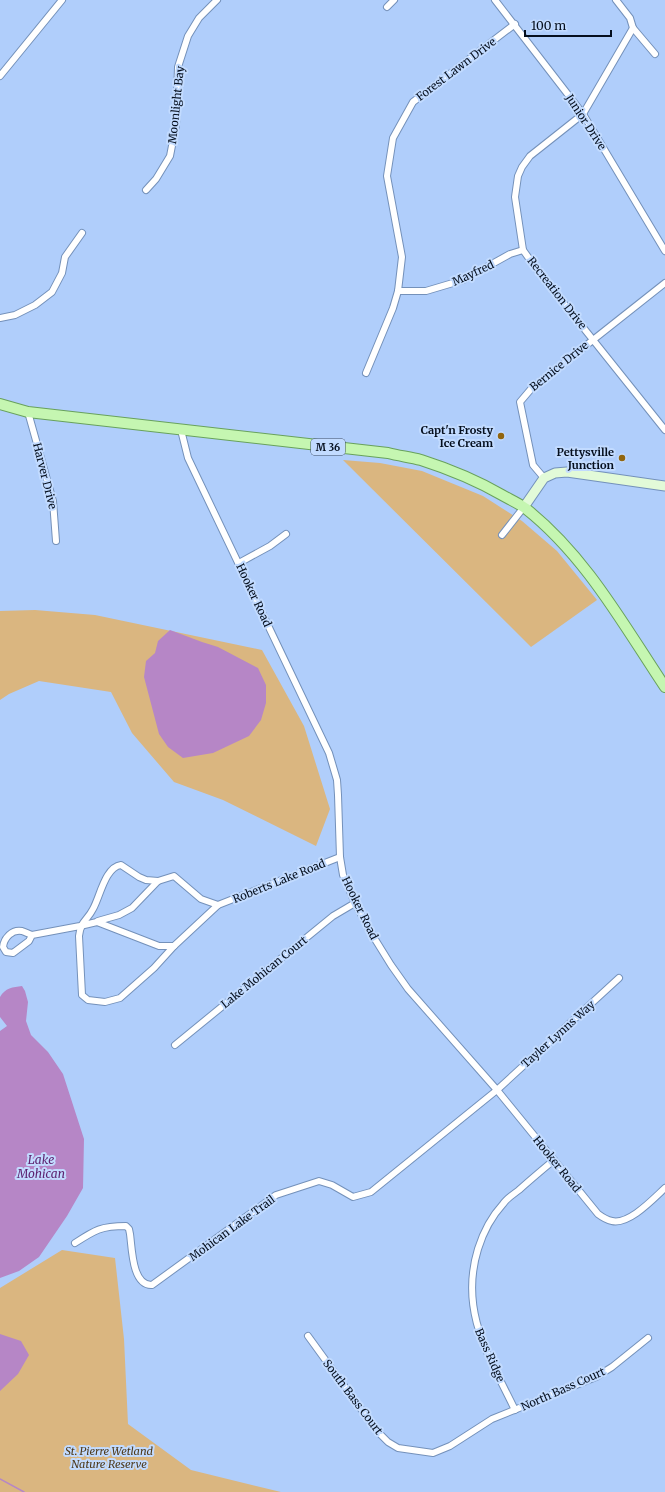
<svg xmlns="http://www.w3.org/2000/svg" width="665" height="1492" viewBox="0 0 665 1492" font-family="Merriweather,serif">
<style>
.green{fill:#dab680}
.water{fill:#b686c6}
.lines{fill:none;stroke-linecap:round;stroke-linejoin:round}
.stream{stroke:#b686c6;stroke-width:1.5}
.street-casing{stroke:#7491ba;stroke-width:8}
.secondary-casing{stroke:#7491ba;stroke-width:11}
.primary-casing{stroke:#68a15c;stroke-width:12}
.street{stroke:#fff;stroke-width:6}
.secondary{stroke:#e2fad8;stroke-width:9}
.primary{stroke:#c5f6b1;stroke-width:10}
.poi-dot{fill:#91650f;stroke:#c2dbff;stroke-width:1.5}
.labels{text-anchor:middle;stroke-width:4;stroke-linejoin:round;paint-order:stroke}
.shield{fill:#c2dbff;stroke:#3e4c62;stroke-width:1}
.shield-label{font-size:10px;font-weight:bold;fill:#050f1e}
.street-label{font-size:11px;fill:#050f1e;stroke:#c2dbff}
.poi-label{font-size:11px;font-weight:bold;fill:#050f1e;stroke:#c2dbff;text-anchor:end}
.park-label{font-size:11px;font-style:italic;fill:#4d391a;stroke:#c2dbff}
.water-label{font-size:12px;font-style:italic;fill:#5e2370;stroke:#c2dbff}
</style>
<rect width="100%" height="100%" fill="#b0cefb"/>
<g class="green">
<polygon points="343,460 380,463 422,471 483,496 522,521 557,551 597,600 531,647"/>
<polygon points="35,610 95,615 262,650 304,726 330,809 316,846 223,800 174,782 132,733 111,692 39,681 9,694 0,700 0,611"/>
<polygon points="62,1250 115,1258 124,1339 128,1424 191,1470 281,1492 0,1492 0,1288"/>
</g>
<g class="water">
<polygon points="170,630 202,642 218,647 258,668 266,685 266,703 261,720 249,736 213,753 183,758 168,747 159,734 144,677 146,661 155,653 158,641"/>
<path d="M 22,986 L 25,991 L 28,1002 L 26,1021 L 31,1035 L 48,1052 L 63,1074 L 84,1139 L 83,1188 L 67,1216 L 39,1257 L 19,1271 L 0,1278 L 0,1031 L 7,1026 L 0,1017 L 0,997 C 5,988 13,987 22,986 Z"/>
<polygon points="0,1334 21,1341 29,1355 18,1374 0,1391"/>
</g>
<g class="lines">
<polyline class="stream" points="0,1479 24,1492"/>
<defs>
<g id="street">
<polyline points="495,0 583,114 665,251"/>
<polyline points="616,0 630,18 633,28 655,54"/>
<polyline points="387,7 394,0"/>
<polyline points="633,28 583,114 530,156 522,167 518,176 515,197 523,250 538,271 665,430"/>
<polyline points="0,76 62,0"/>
<polyline points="146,190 156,179 170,156 176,125 178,67 188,36 199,18 217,0"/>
<polyline points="398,291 426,291 463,280 510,254 523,250"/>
<polyline points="0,318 15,315 35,305 52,292 62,273 65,257 82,233"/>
<polyline points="366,373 393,308 398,291 402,257 387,176 393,138 413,102 515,24"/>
<polyline points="28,412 53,501 56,541"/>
<path d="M 181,430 L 188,458 L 329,753 L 337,780 L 338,795 L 340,857 L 343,875 L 355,903 L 373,936 L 391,965 L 408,989 L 497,1090 L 598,1214 C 602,1217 607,1220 612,1221 C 629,1225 653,1199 665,1188"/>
<polyline points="544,478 533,465 520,402 531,389 665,283"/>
<polyline points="502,535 524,507"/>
<polyline points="239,563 270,546 286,534"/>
<path d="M 158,881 L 146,880 L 139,877 L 121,865 C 105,867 100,897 93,909 C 87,921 81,920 79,936 L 82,995 L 88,1000 L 105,1002 L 120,998 L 154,968 L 174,946"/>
<polyline points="98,921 119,915 132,908 158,881 174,876 201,899 218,905"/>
<path d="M 32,935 C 29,934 25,932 22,931 C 12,929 4,938 3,947 L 6,952 L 13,953 L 29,941 L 32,935 L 80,926 L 97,922 L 159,946 L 174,946 L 218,905 L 340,857"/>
<polyline points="175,1045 333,916 355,903"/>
<path d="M 75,1243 C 95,1230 101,1226 126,1226 L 129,1229 L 130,1234 C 132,1248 132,1286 152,1285 L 276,1195 L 319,1181 L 332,1185 L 353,1197 L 371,1192 L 497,1090 L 619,978"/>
<polyline points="308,1336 377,1431 388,1442 398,1448 433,1453 450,1446 492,1419 596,1377 612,1367 648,1338"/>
<path d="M 515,1410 C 489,1356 459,1311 478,1249 C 483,1233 492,1216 503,1204 C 507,1198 514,1194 519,1190 C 530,1180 542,1170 554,1160"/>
</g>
<polyline id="secondary" points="524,507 544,478 555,473 567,472 665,486"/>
<path id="primary" d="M 0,404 L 28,412 L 388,453 C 399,456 410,457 421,460 C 449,469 476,480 502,495 C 509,499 518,503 525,508 C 585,555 623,624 665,687"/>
</defs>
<use href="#street" class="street-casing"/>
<use href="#secondary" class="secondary-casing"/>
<use href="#primary" class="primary-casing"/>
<use href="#street" class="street"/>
<use href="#secondary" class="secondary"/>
<use href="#primary" class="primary"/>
</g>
<g class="poi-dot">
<circle cx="501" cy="436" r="4"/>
<circle cx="622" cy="458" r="4"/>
</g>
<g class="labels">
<rect class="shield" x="311" y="439" width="34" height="16" rx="3"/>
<g class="shield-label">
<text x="328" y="451">M 36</text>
</g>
<g class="street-label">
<text transform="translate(456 69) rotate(-37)" y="4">Forest Lawn Drive</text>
<text transform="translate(176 105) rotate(-84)" y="4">Moonlight Bay</text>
<text transform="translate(586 122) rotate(57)" y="4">Junior Drive</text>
<text transform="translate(473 273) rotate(-25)" y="4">Mayfred</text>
<text transform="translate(557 293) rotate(52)" y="4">Recreation Drive</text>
<text transform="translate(559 366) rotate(-39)" y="4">Bernice Drive</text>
<text transform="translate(45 476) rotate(76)" y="4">Harver Drive</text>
<text transform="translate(254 595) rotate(65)" y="4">Hooker Road</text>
<text transform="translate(279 881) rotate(-22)" y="4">Roberts Lake Road</text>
<text transform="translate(360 908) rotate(64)" y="4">Hooker Road</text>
<text transform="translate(264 972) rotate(-39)" y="4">Lake Mohican Court</text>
<text transform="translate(558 1034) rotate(-42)" y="4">Tayler Lynns Way</text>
<text transform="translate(557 1164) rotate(51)" y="4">Hooker Road</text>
<text transform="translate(232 1228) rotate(-36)" y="4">Mohican Lake Trail</text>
<text transform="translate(490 1355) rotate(66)" y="4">Bass Ridge</text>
<text transform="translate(563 1389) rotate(-24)" y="4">North Bass Court</text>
<text transform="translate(353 1397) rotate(53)" y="4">South Bass Court</text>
</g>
<g class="poi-label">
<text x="493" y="434">Capt'n Frosty<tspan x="493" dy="13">Ice Cream</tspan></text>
<text x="614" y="456">Pettysville<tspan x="614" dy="13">Junction</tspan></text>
</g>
<g class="park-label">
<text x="109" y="1455">St. Pierre Wetland<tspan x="109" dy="13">Nature Reserve</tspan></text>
</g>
<g class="water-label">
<text x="41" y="1164">Lake<tspan x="41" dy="14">Mohican</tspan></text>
</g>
</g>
<path d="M525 30v6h86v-6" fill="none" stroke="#050f1e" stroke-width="2"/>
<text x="531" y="30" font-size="12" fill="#050f1e" stroke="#c2dbff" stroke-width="3" paint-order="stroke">100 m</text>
</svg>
